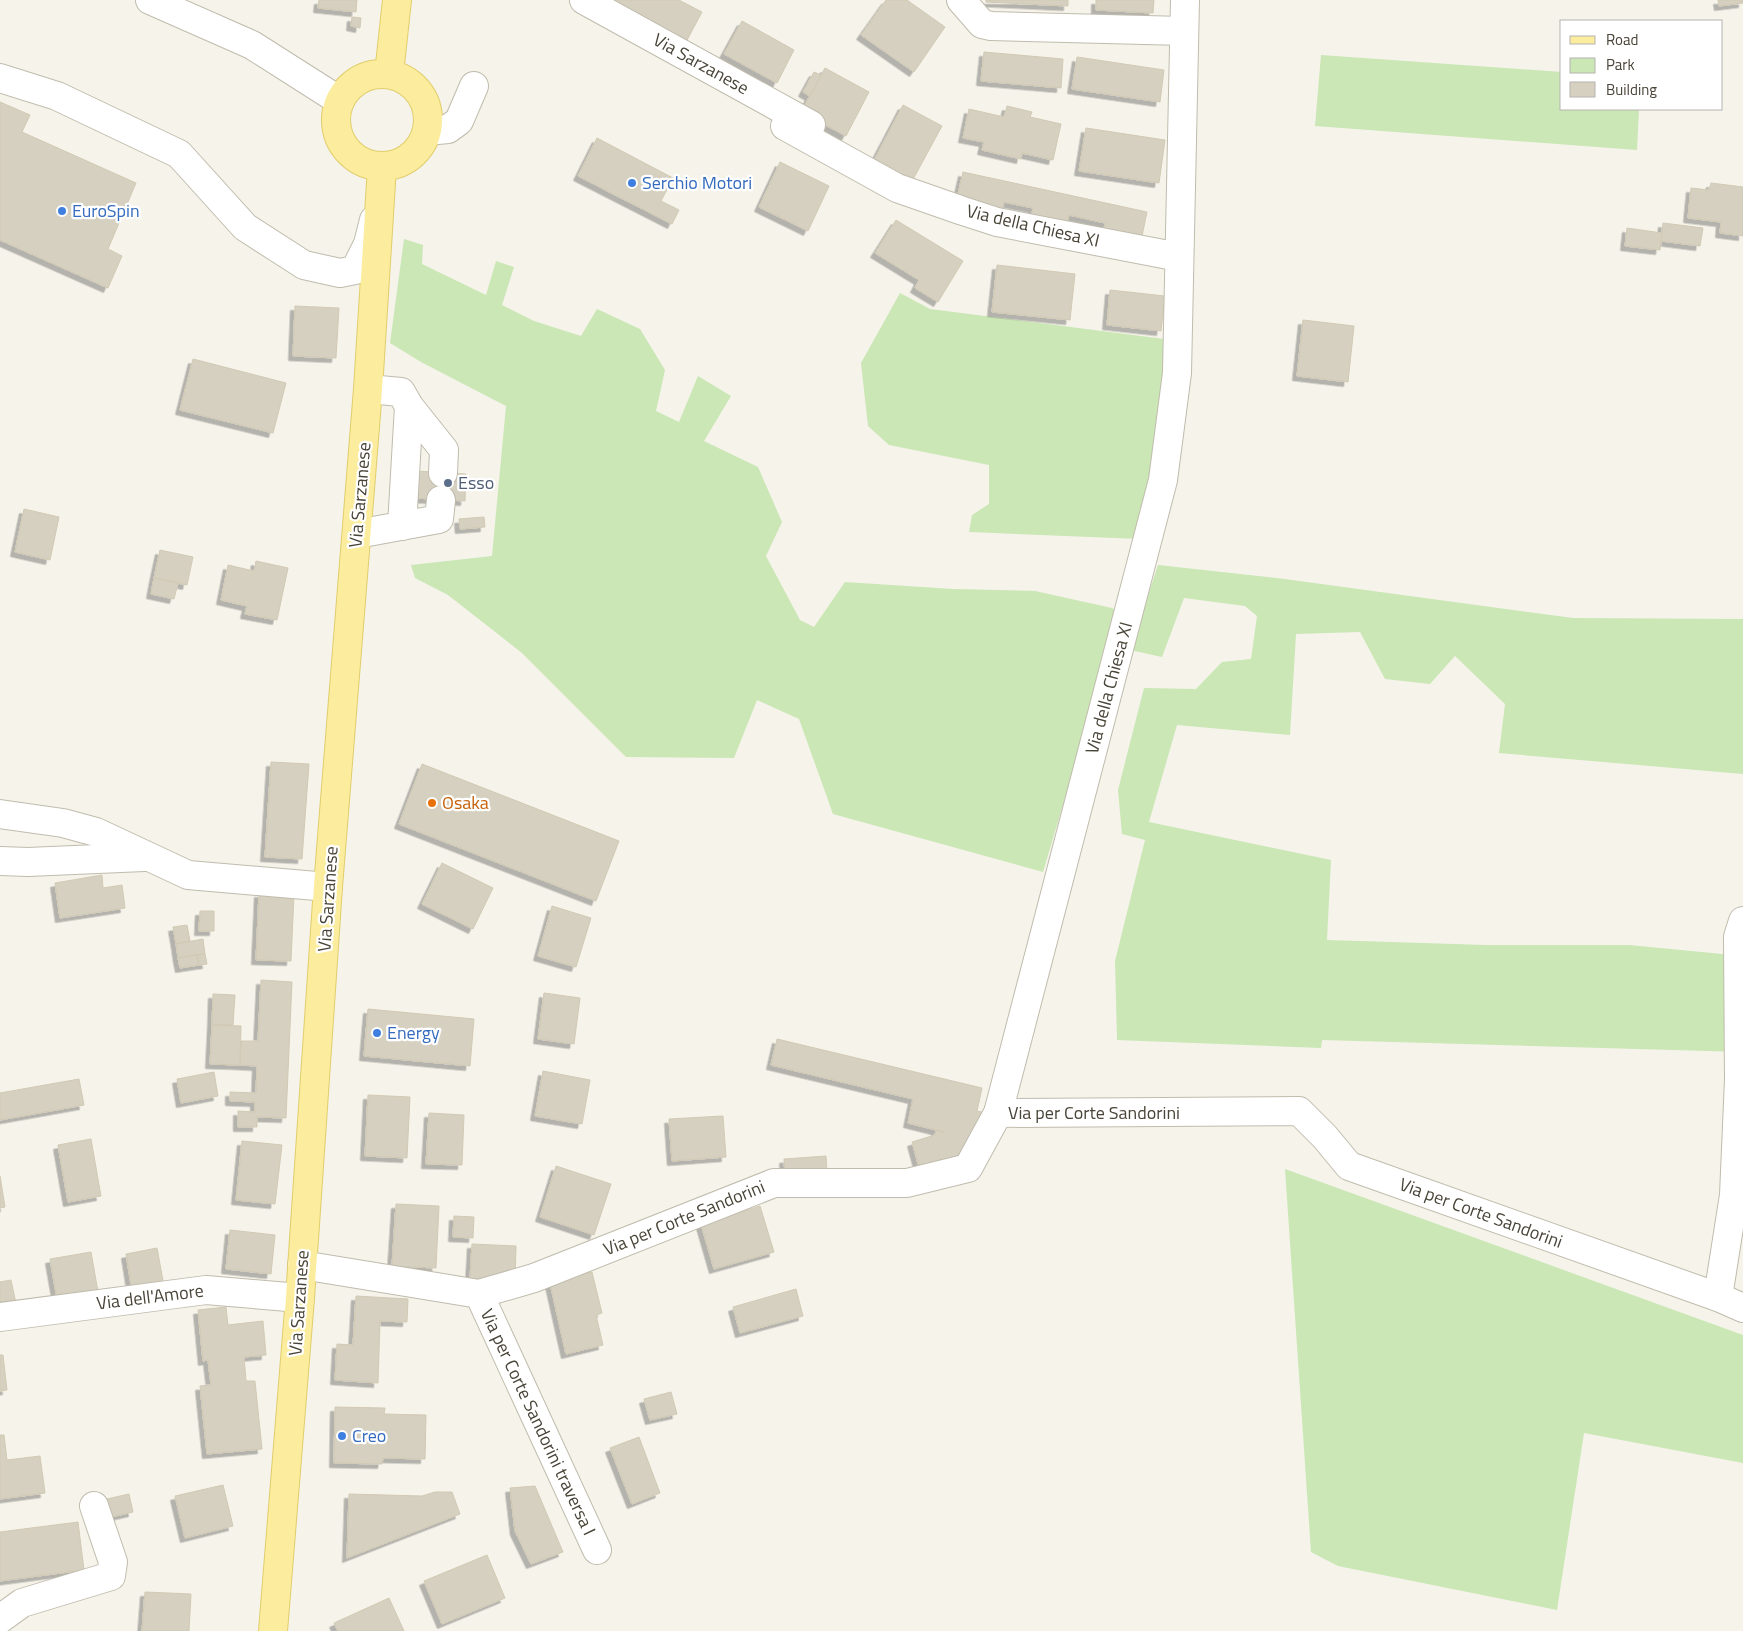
<svg xmlns="http://www.w3.org/2000/svg" width="1743" height="1631" viewBox="0 0 1743 1631" font-family="'Titillium Web',sans-serif">
<style>
.green{fill:#cae7b5}
.building{fill:#d6d0c0;stroke:#d1c9b3;filter:url(#shadow)}
.lines{fill:none;stroke-linecap:round;stroke-linejoin:round}
.minor-casing{stroke:#c0bcad;stroke-width:30}
.major-casing{stroke:#e1cd6c;stroke-width:30}
.minor{stroke:#fff;stroke-width:28}
.major{stroke:#fbed9d;stroke-width:28}
.shop-dot{fill:#3f7fe0;stroke:#fff;stroke-width:2}
.service-dot{fill:#5c6f8a;stroke:#fff;stroke-width:2}
.food-dot{fill:#e8710a;stroke:#fff;stroke-width:2}
.labels{text-anchor:middle;stroke-width:4.5;stroke-linejoin:round;paint-order:stroke}
.street-label{font-size:18px;fill:#494438;stroke:#fff}
.shop-label{font-size:18px;fill:#366cbe;stroke:#fff;text-anchor:start}
.service-label{font-size:18px;fill:#4e5e75;stroke:#fff;text-anchor:start}
.food-label{font-size:18px;fill:#c56008;stroke:#fff;text-anchor:start}
</style>
<defs>
<filter id="shadow"><feDropShadow dx="-4.5" dy="4.5" stdDeviation="0" flood-color="#0004"/></filter>
</defs>
<rect width="100%" height="100%" fill="#f5f3ea"/>
<g class="green">
<polygon points="1321,55 1562,72 1562,109 1639,109 1637,150 1315,126"/>
<polygon points="404,239 423,245 422,264 486,295 496,261 514,267 502,305 534,321 581,336 597,309 640,329 665,370 656,411 679,422 698,376 731,396 704,441 758,467 782,522 766,556 800,620 814,627 845,582 953,589 1035,591 1112,608 1120,613 1043,872 833,814 799,719 757,700 734,758 626,757 522,653 448,595 415,578 411,565 492,556 506,406 421,362 390,343"/>
<polygon points="900,293 930,309 1172,340 1140,539 969,532 972,515 989,504 989,465 889,445 868,426 861,363"/>
<polygon points="1158,565 1277,578 1573,618 1743,619 1743,774 1499,753 1505,704 1455,656 1430,684 1385,679 1360,632 1296,634 1290,735 1177,725 1149,822 1331,860 1327,940 1486,945 1629,945 1743,956 1743,1052 1322,1040 1321,1048 1117,1040 1115,961 1145,840 1122,834 1118,790 1144,688 1196,689 1222,662 1251,659 1257,616 1245,606 1184,598 1162,657 1130,650"/>
<polygon points="1285,1169 1743,1335 1743,1463 1584,1433 1557,1610 1338,1566 1311,1552"/>
</g>
<g class="building">
<polygon points="319,0 357,0 356,12 318,8"/>
<polygon points="608,0 679,0 702,12 686,42"/>
<polygon points="886,0 907,0 945,27 914,72 861,35"/>
<polygon points="986,0 1068,0 1068,6 986,2"/>
<polygon points="1096,0 1154,0 1153,13 1096,10"/>
<polygon points="1718,0 1743,0 1743,3 1719,6"/>
<polygon points="352,17 361,18 360,28 351,26"/>
<polygon points="742,21 794,50 777,83 724,54"/>
<polygon points="984,52 1063,59 1061,88 981,81"/>
<polygon points="1077,57 1164,70 1160,102 1072,89"/>
<polygon points="825,68 869,92 846,136 801,112"/>
<polygon points="814,72 821,75 810,96 803,92"/>
<polygon points="0,102 30,115 22,132 136,183 108,249 122,256 108,288 0,240"/>
<polygon points="903,105 942,126 910,185 872,164"/>
<polygon points="1007,106 1032,112 1030,117 1061,124 1053,160 1022,153 1021,159 982,150 984,142 963,138 969,109 1004,117"/>
<polygon points="1086,128 1165,140 1159,183 1079,171"/>
<polygon points="597,138 673,178 661,201 679,210 672,224 578,176"/>
<polygon points="780,162 829,186 808,231 759,207"/>
<polygon points="963,172 1147,212 1141,241 1103,233 1105,223 1069,215 1066,226 1031,219 1033,208 1004,202 1001,213 956,203"/>
<polygon points="1711,183 1743,187 1743,236 1720,233 1721,222 1688,218 1691,188 1709,190"/>
<polygon points="896,220 963,261 938,302 915,288 919,280 875,253"/>
<polygon points="1663,223 1703,228 1700,246 1661,241"/>
<polygon points="1627,228 1662,233 1660,250 1625,246"/>
<polygon points="997,265 1075,274 1070,320 992,312"/>
<polygon points="1110,290 1165,296 1161,331 1107,325"/>
<polygon points="295,306 339,308 336,358 293,356"/>
<polygon points="1303,320 1354,326 1348,382 1297,376"/>
<polygon points="193,359 286,383 273,433 180,410"/>
<polygon points="416,471 466,474 465,501 415,498"/>
<polygon points="24,509 59,517 50,560 15,552"/>
<polygon points="484,517 485,527 460,529 459,519"/>
<polygon points="160,550 193,557 187,585 154,578"/>
<polygon points="256,561 288,568 277,620 245,614 247,606 221,600 228,565 254,571"/>
<polygon points="154,578 178,583 174,599 151,594"/>
<polygon points="271,762 309,764 302,859 265,857"/>
<polygon points="422,764 619,841 596,901 399,824"/>
<polygon points="442,863 493,888 473,929 422,904"/>
<polygon points="102,875 103,888 122,885 125,908 60,918 55,883"/>
<polygon points="259,893 294,895 291,961 256,960"/>
<polygon points="552,906 591,918 576,967 538,956"/>
<polygon points="200,911 214,911 214,931 199,931"/>
<polygon points="187,925 190,941 176,944 173,927"/>
<polygon points="203,939 205,954 178,958 176,944"/>
<polygon points="205,954 207,964 199,965 197,955"/>
<polygon points="197,955 199,965 180,968 178,958"/>
<polygon points="261,980 292,982 286,1118 257,1117 257,1127 238,1127 238,1111 255,1112 255,1102 230,1101 230,1092 256,1093 257,1066 240,1065 241,1041 258,1041"/>
<polygon points="544,993 580,998 574,1044 538,1039"/>
<polygon points="213,994 235,995 233,1025 212,1025"/>
<polygon points="368,1009 474,1019 470,1066 364,1056"/>
<polygon points="212,1025 241,1026 240,1065 210,1064"/>
<polygon points="777,1039 982,1088 977,1111 986,1113 981,1132 972,1130 966,1157 920,1171 912,1142 935,1135 936,1130 944,1132 908,1123 913,1099 771,1065"/>
<polygon points="543,1071 590,1080 582,1124 535,1116"/>
<polygon points="214,1072 218,1096 181,1103 177,1079"/>
<polygon points="79,1079 84,1105 0,1120 0,1093"/>
<polygon points="368,1095 410,1097 407,1158 365,1156"/>
<polygon points="429,1113 464,1115 462,1165 426,1164"/>
<polygon points="723,1116 726,1157 672,1161 669,1119"/>
<polygon points="91,1139 101,1196 68,1202 58,1145"/>
<polygon points="242,1141 282,1145 275,1204 236,1200"/>
<polygon points="826,1156 827,1173 785,1176 784,1159"/>
<polygon points="556,1166 611,1184 594,1235 540,1217"/>
<polygon points="0,1176 5,1207 0,1208"/>
<polygon points="396,1204 439,1206 436,1268 392,1266"/>
<polygon points="760,1206 774,1252 714,1269 701,1224"/>
<polygon points="454,1216 474,1217 473,1238 453,1237"/>
<polygon points="230,1230 275,1235 271,1274 226,1269"/>
<polygon points="472,1244 516,1246 515,1281 470,1279"/>
<polygon points="157,1248 164,1286 132,1291 126,1254"/>
<polygon points="91,1252 98,1292 57,1299 50,1259"/>
<polygon points="592,1272 602,1313 596,1315 603,1345 566,1354 550,1283"/>
<polygon points="11,1280 17,1308 0,1311 0,1282"/>
<polygon points="796,1289 803,1316 740,1333 733,1307"/>
<polygon points="356,1296 408,1299 407,1322 380,1321 378,1383 335,1380 337,1344 353,1345"/>
<polygon points="226,1307 228,1325 263,1321 266,1355 244,1357 246,1381 255,1381 262,1449 207,1454 200,1386 211,1385 208,1360 203,1361 198,1310"/>
<polygon points="0,1355 3,1355 7,1390 0,1391"/>
<polygon points="671,1392 677,1414 650,1420 644,1399"/>
<polygon points="335,1407 385,1408 384,1414 426,1415 425,1459 383,1458 382,1464 334,1463"/>
<polygon points="0,1435 4,1435 7,1460 40,1456 45,1493 0,1499"/>
<polygon points="639,1437 660,1493 632,1504 610,1448"/>
<polygon points="223,1485 233,1526 185,1538 175,1496"/>
<polygon points="535,1486 563,1552 531,1564 515,1531 510,1488"/>
<polygon points="435,1492 452,1492 460,1514 347,1558 349,1494 422,1496"/>
<polygon points="129,1494 133,1512 111,1517 107,1499"/>
<polygon points="78,1522 84,1570 0,1581 0,1532"/>
<polygon points="487,1555 505,1598 442,1624 424,1581"/>
<polygon points="145,1592 191,1594 189,1631 142,1631"/>
<polygon points="389,1598 404,1631 338,1631 334,1623"/>
</g>
<g class="lines">
<defs>
<g id="minor">
<polyline points="150,0 252,45 340,101"/>
<polyline points="584,0 811,125"/>
<polyline points="961,0 982,24 991,26 1184,31"/>
<polyline points="0,78 57,96 179,154 245,227 304,265 340,273 355,270 368,244 374,220"/>
<polyline points="785,126 897,188 963,211 997,222 1179,257"/>
<polyline points="427,131 448,129 459,121 474,86"/>
<polyline points="368,389 401,392 409,406 444,450 443,473"/>
<polyline points="402,526 409,406"/>
<polyline points="357,534 439,519 441,500"/>
<polyline points="0,814 63,823 96,832 188,875 328,887"/>
<polyline points="0,861 28,862 144,857"/>
<polyline points="998,1113 1163,480 1177,373 1185,0"/>
<polyline points="302,1265 479,1294 534,1278 774,1183 907,1183 968,1168 998,1113 1299,1111 1325,1137 1349,1166 1718,1297 1743,1308"/>
<polyline points="479,1294 597,1550"/>
<polyline points="1718,1297 1734,1195 1739,1079 1738,937 1743,921"/>
<polyline points="0,1317 206,1290 300,1298"/>
<polyline points="0,1619 22,1603 111,1576 113,1562 94,1506"/>
</g>
<g id="major">
<polyline points="389,74 397,0"/>
<circle cx="382" cy="120" r="46"/>
<polyline points="273,1631 300,1298 328,887 368,389 382,167"/>
</g>
</defs>
<use href="#minor" class="minor-casing"/>
<use href="#major" class="major-casing"/>
<use href="#minor" class="minor"/>
<use href="#major" class="major"/>
</g>
<g class="shop-dot">
<circle cx="632" cy="183" r="5"/>
<circle cx="62" cy="211" r="5"/>
<circle cx="377" cy="1033" r="5"/>
<circle cx="342" cy="1436" r="5"/>
</g>
<circle class="service-dot" cx="448" cy="483" r="5"/>
<circle class="food-dot" cx="432" cy="803" r="5"/>
<g class="labels">
<g class="street-label">
<text transform="translate(701 64) rotate(29)" y="6">Via Sarzanese</text>
<text transform="translate(1033 226) rotate(13)" y="6">Via della Chiesa XI</text>
<text transform="translate(360 495) rotate(-85)" y="6">Via Sarzanese</text>
<text transform="translate(1109 688) rotate(-75)" y="6">Via della Chiesa XI</text>
<text transform="translate(328 899) rotate(-86)" y="6">Via Sarzanese</text>
<text x="1094" y="1119">Via per Corte Sandorini</text>
<text transform="translate(1481 1213) rotate(20)" y="6">Via per Corte Sandorini</text>
<text transform="translate(684 1218) rotate(-22)" y="6">Via per Corte Sandorini</text>
<text transform="translate(150 1297) rotate(-7)" y="6">Via dell'Amore</text>
<text transform="translate(299 1303) rotate(-86)" y="6">Via Sarzanese</text>
<text transform="translate(538 1422) rotate(65)" y="6">Via per Corte Sandorini traversa I</text>
</g>
<g class="shop-label">
<text x="642" y="189">Serchio Motori</text>
<text x="72" y="217">EuroSpin</text>
<text x="387" y="1039">Energy</text>
<text x="352" y="1442">Creo</text>
</g>
<g class="service-label">
<text x="458" y="489">Esso</text>
</g>
<g class="food-label">
<text x="442" y="809">Osaka</text>
</g>
</g>
<rect x="1560" y="20" width="162" height="90" fill="#ffffff" stroke="#b6b4af"/>
<rect x="1570" y="36" width="25" height="8" fill="#fbed9d" stroke="#b6b4af"/>
<text x="1606" y="45" font-size="15" fill="#494438">Road</text>
<rect x="1570" y="58" width="25" height="15" fill="#cae7b5" stroke="#b6b4af"/>
<text x="1606" y="70" font-size="15" fill="#494438">Park</text>
<rect x="1570" y="82" width="25" height="15" fill="#d6d0c0" stroke="#b6b4af"/>
<text x="1606" y="95" font-size="15" fill="#494438">Building</text>
</svg>
